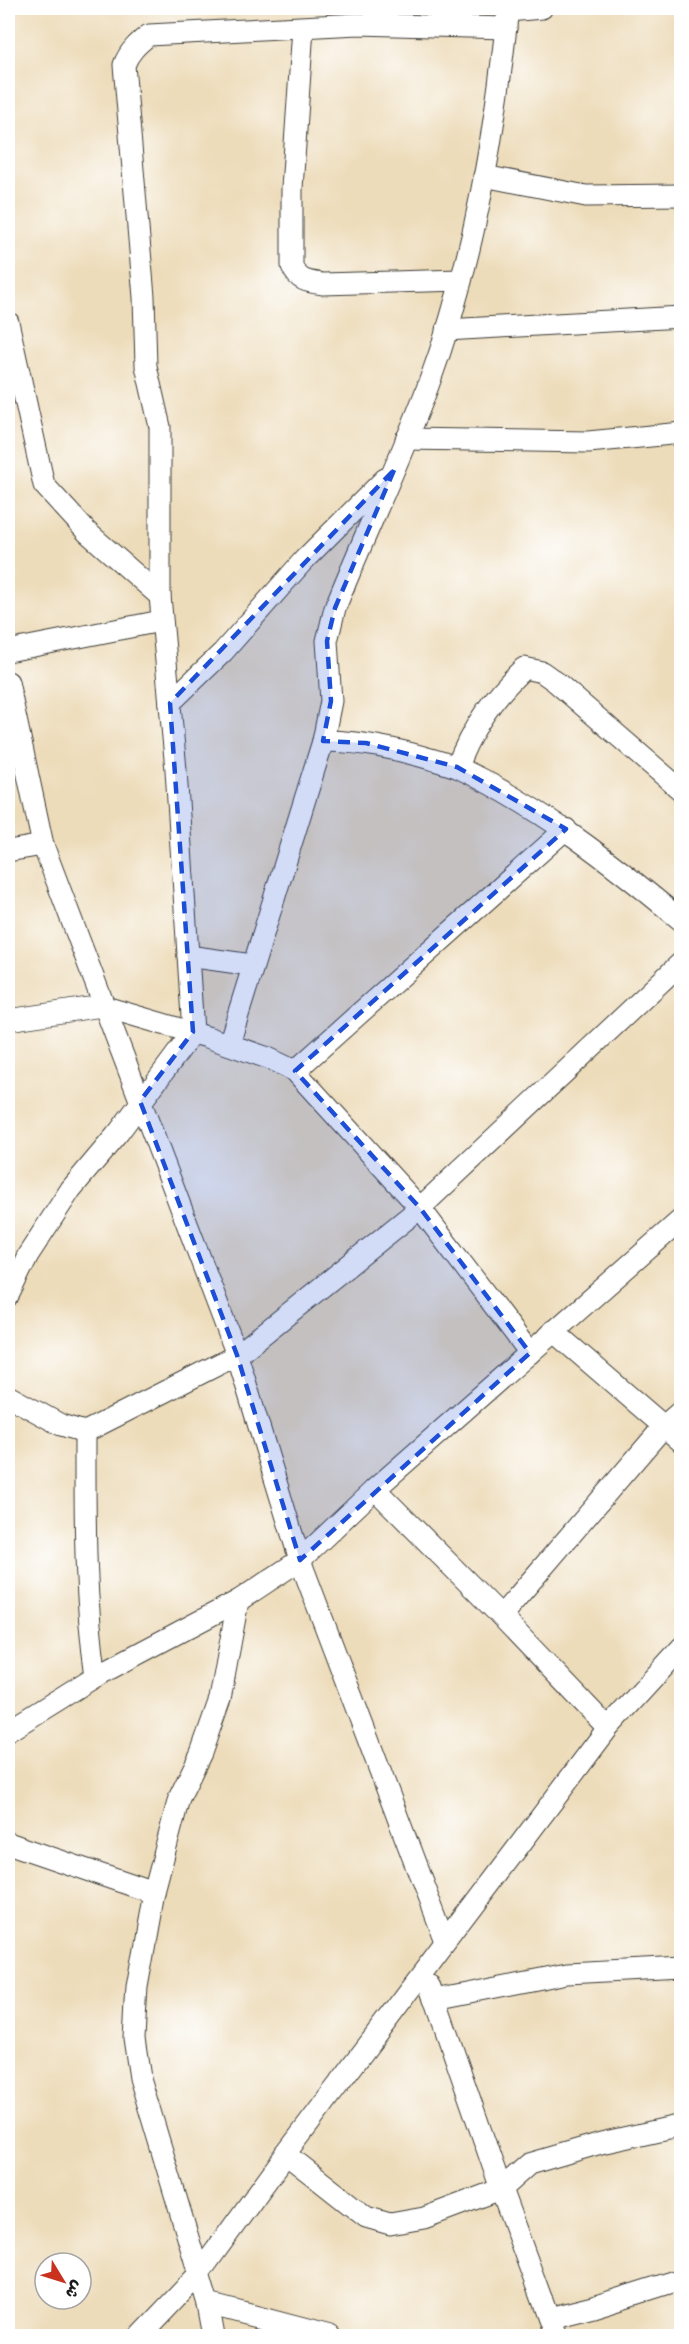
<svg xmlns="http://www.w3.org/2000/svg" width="689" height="2344" viewBox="0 0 689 2344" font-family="'Comic Neue','Playpen Sans Arabic',sans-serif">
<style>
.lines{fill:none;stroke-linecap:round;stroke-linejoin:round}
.minor-casing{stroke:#3b3934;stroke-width:23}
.minor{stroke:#fff;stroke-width:21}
.marked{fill:#1d4ed8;fill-opacity:0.2;stroke:#1d4ed8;stroke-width:4.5;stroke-dasharray:12 8;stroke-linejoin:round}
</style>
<rect width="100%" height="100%" fill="#fff"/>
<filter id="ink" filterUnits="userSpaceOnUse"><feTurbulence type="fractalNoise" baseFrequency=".0167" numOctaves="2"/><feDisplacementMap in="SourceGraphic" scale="12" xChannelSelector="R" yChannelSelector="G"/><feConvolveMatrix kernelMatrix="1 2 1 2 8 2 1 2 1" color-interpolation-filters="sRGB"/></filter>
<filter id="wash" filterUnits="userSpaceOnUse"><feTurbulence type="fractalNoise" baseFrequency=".008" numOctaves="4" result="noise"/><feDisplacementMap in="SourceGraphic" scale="24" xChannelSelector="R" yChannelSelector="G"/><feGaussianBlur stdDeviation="1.35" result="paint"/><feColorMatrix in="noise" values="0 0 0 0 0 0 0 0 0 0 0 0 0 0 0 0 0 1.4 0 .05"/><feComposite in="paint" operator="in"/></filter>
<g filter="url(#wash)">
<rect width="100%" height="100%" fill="#eddcba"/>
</g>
<g filter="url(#ink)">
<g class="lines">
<defs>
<g id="minor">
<polyline points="508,11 542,8"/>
<path d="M 303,28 L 292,188 L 292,266 C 298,281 308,282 323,284 L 461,280"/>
<polyline points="484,176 586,196 682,195"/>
<polyline points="8,322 44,485 87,532 160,596"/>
<polyline points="446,330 682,317"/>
<polyline points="406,439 588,442 682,433"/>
<polyline points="8,651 161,621"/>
<polyline points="8,682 43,845 237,1355 300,1560 445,1942"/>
<polyline points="170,703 223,652 304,560 385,479"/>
<path d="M 323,741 C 369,741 413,753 457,767 C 471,729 495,695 524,668 L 542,672 L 556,682 L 682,791"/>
<path d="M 457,767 C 542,808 609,860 682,921"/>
<polyline points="8,851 43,845"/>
<polyline points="188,956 252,965"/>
<polyline points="8,1020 102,1006 207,1037 268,1058 295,1071 420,1208 530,1353"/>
<path d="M 229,1044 L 323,741 L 331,701 L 327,641 L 335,608 C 365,533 400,461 428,386 C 473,265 495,135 508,8"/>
<polyline points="295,1071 566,829"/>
<path d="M 8,1296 L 28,1255 L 71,1189 L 119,1132 L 193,1032 L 176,770 L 160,596 L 160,427 L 146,366 L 144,297 L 124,65 C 129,52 137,44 149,35 L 358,24 L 506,28"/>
<polyline points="553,1331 682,1442"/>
<polyline points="8,1396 61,1425 85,1432 237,1355 420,1208 682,962"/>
<path d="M 85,1432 C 85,1514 84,1595 96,1676"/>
<polyline points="375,1489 501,1616 608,1728"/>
<polyline points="501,1616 665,1425 682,1410"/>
<polyline points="8,1731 96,1676 238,1601 300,1560 375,1489 682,1219"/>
<polyline points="8,1843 154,1893"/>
<polyline points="431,1987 435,1999 567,1973 682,1967"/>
<polyline points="435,1999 501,2189 555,2336"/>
<polyline points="286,2154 366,2217 390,2224 424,2218 501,2189 529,2164 601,2143 682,2125"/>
<polyline points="208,2304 330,2336"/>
<polyline points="549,2318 593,2307 682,2279"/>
<polyline points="140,2336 198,2275 286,2154 608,1728 682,1647"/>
<polyline points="214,2336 208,2304 140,2078 134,2038 137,1987 154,1893 179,1798 201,1753 220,1699 238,1601"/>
</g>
</defs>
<use href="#minor" class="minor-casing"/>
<use href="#minor" class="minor"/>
</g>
</g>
<path class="marked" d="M 394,470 L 335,608 L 327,641 L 331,701 L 323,741 L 366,743 L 457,767 L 566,829 L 295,1071 L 420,1208 L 530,1353 L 300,1560 L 237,1355 L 140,1101 L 193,1032 L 170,703 Z"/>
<rect width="689" height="2344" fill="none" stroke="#fff" stroke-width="30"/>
<g transform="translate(63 2281) rotate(128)"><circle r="28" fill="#ffffff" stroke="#a4a4a4" stroke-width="1.5"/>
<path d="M0-4.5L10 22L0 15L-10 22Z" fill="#c8321e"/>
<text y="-9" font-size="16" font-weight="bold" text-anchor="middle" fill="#1c1c1c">ش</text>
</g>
</svg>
